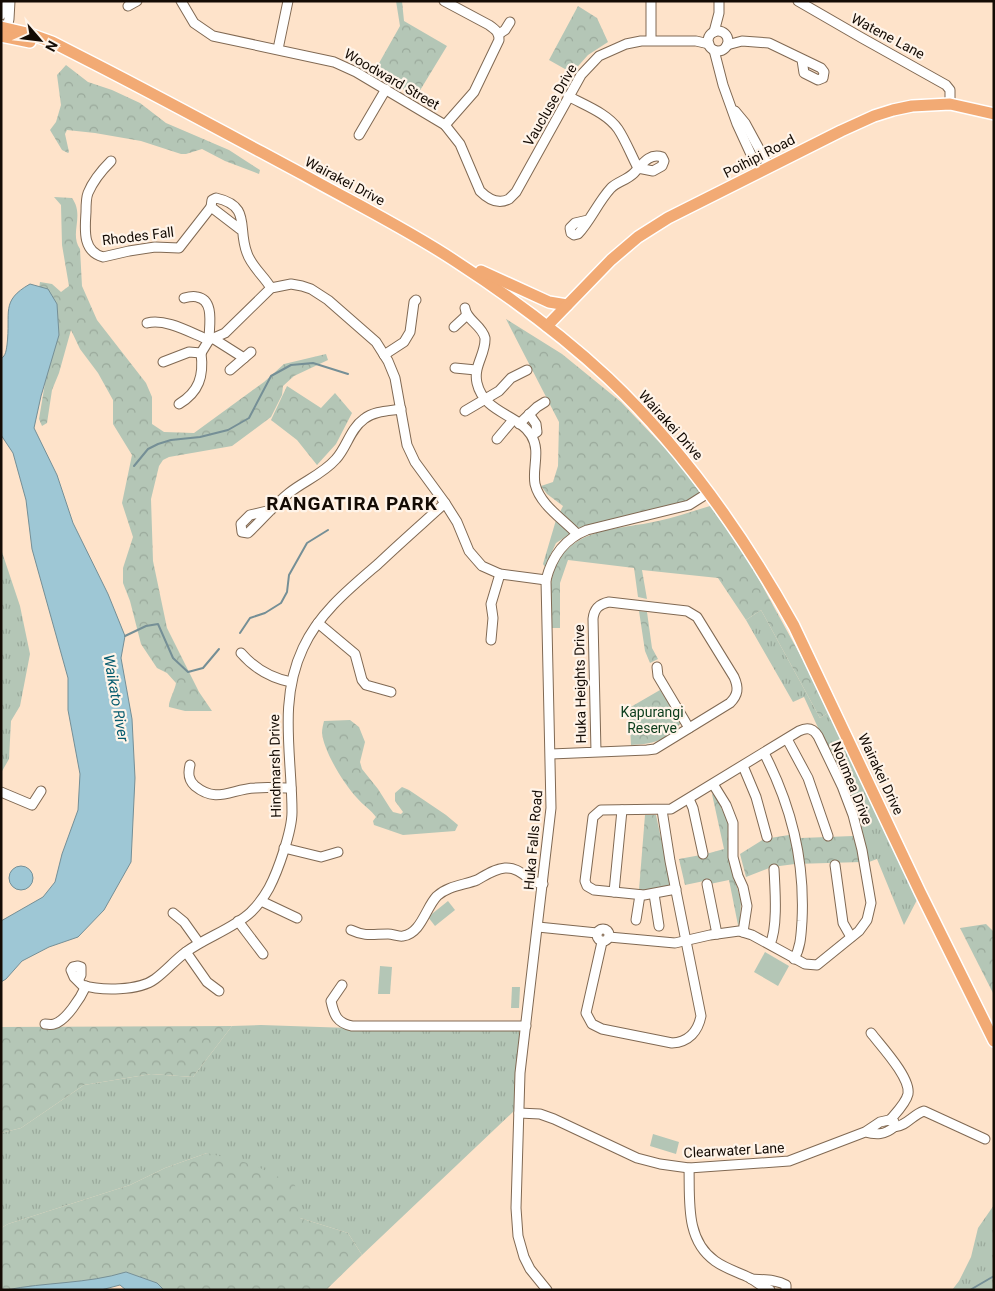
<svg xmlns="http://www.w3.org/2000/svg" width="995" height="1291" viewBox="0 0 995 1291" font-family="Roboto,sans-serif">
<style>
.grass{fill:url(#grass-tufts)}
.forest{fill:url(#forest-crowns)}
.pitch{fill:#b4c6b6}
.water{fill:#9ec7d5;stroke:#758f96}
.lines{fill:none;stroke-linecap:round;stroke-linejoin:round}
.stream{stroke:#758f96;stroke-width:2}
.minor-casing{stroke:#806953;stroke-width:11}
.major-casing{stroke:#fff;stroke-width:14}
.minor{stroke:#fff;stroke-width:9}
.major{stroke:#f2aa74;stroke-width:11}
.labels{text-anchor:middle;stroke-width:4.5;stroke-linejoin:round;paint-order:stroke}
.street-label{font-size:14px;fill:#140b04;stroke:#fff4e9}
.park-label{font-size:14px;fill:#0b3c1b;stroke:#fff4e9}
.water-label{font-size:15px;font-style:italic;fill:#045a6e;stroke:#fff4e9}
.district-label{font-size:19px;font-weight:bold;letter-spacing:1px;fill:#140b04;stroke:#fff4e9}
</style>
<defs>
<pattern id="grass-tufts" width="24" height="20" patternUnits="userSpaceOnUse" patternTransform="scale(1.25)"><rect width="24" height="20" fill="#b4c6b6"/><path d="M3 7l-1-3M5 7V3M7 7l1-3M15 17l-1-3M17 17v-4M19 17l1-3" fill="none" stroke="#9aa99b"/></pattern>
<pattern id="forest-crowns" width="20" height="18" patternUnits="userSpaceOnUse" patternTransform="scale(1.25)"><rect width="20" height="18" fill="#b4c6b6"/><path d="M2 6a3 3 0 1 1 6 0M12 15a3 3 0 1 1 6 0" fill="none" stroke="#9aa99b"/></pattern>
</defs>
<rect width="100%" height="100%" fill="#fee3ca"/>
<g class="grass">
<polygon points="556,520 570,534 556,543 545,567 543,564"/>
<polygon points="1,549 20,606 30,654 20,706 11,721 9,759 1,773"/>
<polygon points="761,610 820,718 831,711 918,898 904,925 877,859 869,862 852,802 804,697 793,702 746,620"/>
<polygon points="261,1025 379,1029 520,1029 515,1110 362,1255 348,1233 300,1218 207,1153 165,1168 130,1185 8,1224 1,1228 1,1133 21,1128 84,1085 151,1074 193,1077 232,1026"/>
<polygon points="994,1205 994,1290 952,1290 959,1281 971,1257 978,1228"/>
</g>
<g class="forest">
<polygon points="396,1 402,1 404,21 447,46 416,97 374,72 400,26"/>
<polygon points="578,6 597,18 608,42 588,55 572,73 549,60"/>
<polygon points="66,65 88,82 112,90 140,103 166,123 229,150 260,170 259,174 225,161 202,149 186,154 181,154 141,141 95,133 67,130 65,134 69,152 68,153 62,150 50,130 56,122 61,105 57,75"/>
<path d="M 54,197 L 72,198 C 85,216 69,233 80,249 L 82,286 L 97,320 L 146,383 L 152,397 L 152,424 L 164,432 L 194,433 L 264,382 L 284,364 L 326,354 L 328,360 L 294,376 L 283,386 L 282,395 L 271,417 L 232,446 L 169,457 L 163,460 L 159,466 L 151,499 L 153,561 L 167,628 L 199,692 L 212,711 L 185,711 L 169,707 C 168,702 175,690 176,683 L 167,673 L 157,668 L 141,644 L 130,601 L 123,583 L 123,568 L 133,537 L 122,503 L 132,455 L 113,424 L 113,400 L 98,373 L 80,349 L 71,330 L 59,373 L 52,390 L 47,423 L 42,426 L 39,419 L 54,329 L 38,295 L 40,282 L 52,284 L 61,292 L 69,286 L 62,245 L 61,205 Z"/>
<polygon points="506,319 562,354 621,402 678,462 701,494 681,504 577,528 560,512 563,506 547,494 541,486 553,482 558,466 559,422"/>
<polygon points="287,386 321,408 335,393 352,413 336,444 317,465 297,440 271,420"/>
<path d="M 710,506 L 746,556 L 831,711 L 820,718 L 761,610 L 746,620 L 718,578 L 642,570 L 647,599 L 638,597 L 634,568 L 568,560 L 560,583 L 560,628 L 551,628 C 551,610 548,588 554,571 C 570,526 620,530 658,521 C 676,517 693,511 710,506 Z"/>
<polygon points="639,611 647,612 652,648 658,659 650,663 645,651"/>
<path d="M 660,690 L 681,723 L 676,728 L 676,731 C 659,742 651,744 631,745 L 629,708 Z"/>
<path d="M 350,720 L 359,727 L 365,742 L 360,762 L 362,769 L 378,789 L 390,808 L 393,812 L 401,814 L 403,812 L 395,801 L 395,793 L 402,787 L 409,790 L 446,815 L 458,825 L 455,831 L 403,835 L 374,825 L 373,821 L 376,817 C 371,810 363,805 357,798 C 344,784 324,752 322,733 C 322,729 323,725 324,721 Z"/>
<polygon points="712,794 715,795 729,824 730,863 741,901 740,924 738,925 729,880 705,885 704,881 685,885 679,859 706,854 724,849"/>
<polygon points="645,815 656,815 671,885 647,891 639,890"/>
<polygon points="789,835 801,838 853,836 861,862 795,864 772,867 746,877 740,854 764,839"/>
<polygon points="986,924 994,932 994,995 960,928"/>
<polygon points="232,1026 193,1077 151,1074 84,1085 21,1128 1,1133 1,1027"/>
<polygon points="207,1153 252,1164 295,1185 300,1218 348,1233 362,1255 326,1290 164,1290 157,1283 126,1272 108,1278 1,1290 1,1228 8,1224 130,1185 165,1168"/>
</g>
<g class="pitch">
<polygon points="448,901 455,910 435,926 428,917"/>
<polygon points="765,952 789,966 778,986 754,972"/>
<polygon points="380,966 392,967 390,994 378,994"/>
<polygon points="512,987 520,987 519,1008 511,1008"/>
<polygon points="653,1134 679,1142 676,1154 650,1146"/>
</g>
<g class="water">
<path d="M 30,284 L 48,289 L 57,304 L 59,335 L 41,396 L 34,428 L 57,475 L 73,523 L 108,594 L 125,636 L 121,658 L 132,719 L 135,778 L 131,862 L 104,910 L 78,937 L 49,947 L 22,961 L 6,979 L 1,982 L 1,921 L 43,897 L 55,882 L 62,854 L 78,810 L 80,774 L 68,710 L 68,678 L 32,549 L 26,500 L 13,453 L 1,435 L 1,359 C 6,355 6,351 7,345 C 11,312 0,301 30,284 Z"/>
<circle cx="21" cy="878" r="12"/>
<path d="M 126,1272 L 157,1283 L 164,1290 L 126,1290 L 120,1285 L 101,1290 L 6,1290 C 45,1282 87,1284 126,1272 Z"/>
</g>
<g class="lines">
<g class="stream">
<polyline points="134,466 148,449 158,444 171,440 200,437 228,430 249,418 271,376 291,365 313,363 348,374"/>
<polyline points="240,633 250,618 265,613 281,603 287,592 289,575 307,543 328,530"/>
<polyline points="125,636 146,626 158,624 173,658 188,672 203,668 219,649"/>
<polyline points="970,1290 994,1276"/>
</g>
<defs>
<g id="minor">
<path d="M 181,1 L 194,23 L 213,36 L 334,62 L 356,72 L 445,125 L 460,144 L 480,191 C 488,199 498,205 509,199 L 516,192 L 581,75 L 599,56 L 626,44 L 641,41 L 696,41 L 709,44"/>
<path d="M 444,1 L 489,25 C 496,30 499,32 499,40 L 474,92 L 445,125"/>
<polyline points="798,1 862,38 946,85 950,90 950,104"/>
<polyline points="128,6 137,1"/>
<polyline points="1,15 8,1"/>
<circle cx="718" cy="41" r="10"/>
<polyline points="714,32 719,13 719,1"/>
<polyline points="6,33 9,19 10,1"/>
<polyline points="499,34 505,30 510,22"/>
<polyline points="651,40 651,1"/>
<polyline points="727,45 742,41 769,43 821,68 824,72 823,78 818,80 804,73 802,60"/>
<polyline points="278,49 288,1"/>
<polyline points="714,50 723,85 737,124 759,172"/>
<path d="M 568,96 C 584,105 607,113 618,129 C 626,141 631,155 638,168"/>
<polyline points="735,111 745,123 769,167"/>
<polyline points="359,135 386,89"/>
<path d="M 111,161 C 102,170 93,181 88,193 C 86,198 86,205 86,212 C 85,229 82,251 103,257 L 129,251 L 155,247 L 179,248 L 211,207"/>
<path d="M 588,220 L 575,223 L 570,228 L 571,233 L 574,235 L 578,234 C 591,220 598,202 611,188 C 617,182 627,180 634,173 C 641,166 649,152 662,157 L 664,161 L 662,166 L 653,171 L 638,168"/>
<path d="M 241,230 L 211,207 L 212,200 L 216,198 C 252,206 237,228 247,253 C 251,266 264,276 271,288"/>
<path d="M 184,298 C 188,297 193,296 197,297 C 215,300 209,326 209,340"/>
<path d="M 465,308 C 466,320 482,325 485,338 C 486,354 473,366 477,383 C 484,413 518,414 531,435 C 541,451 532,468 535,484 C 540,505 563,519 577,534"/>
<path d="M 147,323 C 166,318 191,333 209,340"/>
<polyline points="454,327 467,315"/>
<polyline points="214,339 244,358"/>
<polyline points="201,353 209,340 225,333 271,288 291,284 302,286 311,289 328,300 376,342 388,361 395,378 407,445 415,462 445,503 457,522 469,551 475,558 482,566 500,574 546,580"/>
<polyline points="384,355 404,342 410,332 414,302 416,300"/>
<polyline points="163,362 189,352 201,353"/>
<polyline points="455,368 476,370"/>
<polyline points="230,370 251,352"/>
<path d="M 179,404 C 199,392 204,376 201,353"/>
<polyline points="465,411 499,391 511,378 527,370"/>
<polyline points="529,414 536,424 537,432 532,435"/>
<polyline points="519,424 537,407 545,402"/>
<polyline points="497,439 513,420"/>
<path d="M 271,510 L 250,515 L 241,524 L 242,532 L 248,533 C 262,520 274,505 289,493 C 304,481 323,474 336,459 C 347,447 350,429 364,419 C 374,411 389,411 401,409"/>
<polyline points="318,623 355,654 362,680 366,685 391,692"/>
<polyline points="491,640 493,618 491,604 500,574"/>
<path d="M 241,653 C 254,668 271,678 291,682"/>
<polyline points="657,667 658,676 689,728"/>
<polyline points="787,739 808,778 828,836"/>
<path d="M 764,753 C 791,805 805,863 802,921 C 801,934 801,947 794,959"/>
<path d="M 551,754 L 647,750 L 655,749 L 730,703 C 738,695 739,688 734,677 L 697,617 L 687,611 L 609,602 C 599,604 594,609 593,619 L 596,752"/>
<path d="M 190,765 C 188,773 188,780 195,786 C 217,804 231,789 255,788 C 267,787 279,788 291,788"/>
<polyline points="743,766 756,797 767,837"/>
<polyline points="713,784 726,805 733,823 733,857 738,876 743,887 747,906 743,932"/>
<polyline points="1,792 32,805 41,791"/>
<polyline points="689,799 693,808 703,854"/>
<polyline points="284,848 321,857 338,852"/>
<polyline points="835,865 843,923 851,937"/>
<polyline points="707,884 717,934"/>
<polyline points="614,892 622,810"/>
<polyline points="654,894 659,926"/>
<polyline points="261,901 297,918"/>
<polyline points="173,913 184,922 199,943"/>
<polyline points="636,920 640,895"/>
<polyline points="238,921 263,954"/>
<polyline points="538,927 597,933"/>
<circle cx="603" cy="935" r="6"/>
<path d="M 351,930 C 366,937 373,934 388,934 C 393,934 399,937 403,936 C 421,934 426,907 437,896 C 448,886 464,885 477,880 C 486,875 494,869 505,868 C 521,867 528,882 543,884"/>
<path d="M 609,937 L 675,943 L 710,935 L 739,931 L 752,935 L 805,964 L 817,965 L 859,931 L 867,920 L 871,903 L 862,850 L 853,815 L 842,786 L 818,736 C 813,728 807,727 799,731 L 671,809 L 601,810 L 593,817 L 585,881 L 587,886 L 594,890 L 644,895 L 676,889"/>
<path d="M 602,942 L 586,1013 L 592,1024 L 602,1029 L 672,1043 C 689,1042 698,1031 701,1016 L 670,861 L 662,810"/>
<path d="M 770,944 C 778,927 775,889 774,869"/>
<polyline points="186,952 207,982 219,991"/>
<path d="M 78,981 L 81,975 L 81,967 L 78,966 L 73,967 L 71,970 L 74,977 L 82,985 C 101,991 139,991 155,979 C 166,971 175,960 186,952 C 206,937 233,929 251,912 C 258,905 264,897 269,888 C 278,871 292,831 292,812 C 292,756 278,701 303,648 C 319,613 350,588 378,564 C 400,543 423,523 445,503"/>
<path d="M 342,985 L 331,1001 C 334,1015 337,1023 352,1026 L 526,1026"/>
<path d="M 45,1024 C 48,1024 51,1025 54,1024 C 66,1021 81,997 86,986"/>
<path d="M 871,1033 C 881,1046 911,1078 908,1094 C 906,1103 896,1113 890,1120"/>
<path d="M 519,1113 L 540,1114 L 554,1119 L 637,1158 L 660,1164 L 689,1168 L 789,1161 L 865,1132 L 880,1122 L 889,1120 L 894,1122 L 894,1127 C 885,1135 876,1135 865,1132"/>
<path d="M 894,1127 C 907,1126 912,1115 924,1111 L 985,1139"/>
<path d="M 689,1168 C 690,1200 685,1240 715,1261 C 726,1269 738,1272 750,1278 C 757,1282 762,1287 770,1290"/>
<path d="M 751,1279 C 763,1280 776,1279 786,1285 L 786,1290"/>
<path d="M 547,1290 L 530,1269 L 524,1257 L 518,1236 L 516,1208 L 520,1073 L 551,808 L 546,580 C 552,556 564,539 587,530 L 689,505 L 708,493"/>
</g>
<g id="major">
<path d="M 1,27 L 27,33 L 52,42 L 97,65 C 167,101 235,138 304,175 C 354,203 407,229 455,261 C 509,296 561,334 608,378 C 683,449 744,536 794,626 L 920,892 L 994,1041"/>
<polyline points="1,36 30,42"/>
<polyline points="481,271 549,302 567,305"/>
<polyline points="547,326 611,260 638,237 668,218 841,131 874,116 893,110 912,106 950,104 994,114"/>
</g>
</defs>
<use href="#minor" class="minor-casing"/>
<use href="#major" class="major-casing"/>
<use href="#minor" class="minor"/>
<use href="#major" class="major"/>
</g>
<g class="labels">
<g class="street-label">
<text transform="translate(888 36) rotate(28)" y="5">Watene Lane</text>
<text transform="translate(392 79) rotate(30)" y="5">Woodward Street</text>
<text transform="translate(550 105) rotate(-60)" y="5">Vaucluse Drive</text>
<text transform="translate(759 156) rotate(-27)" y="5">Poihipi Road</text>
<text transform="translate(345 181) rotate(28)" y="5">Wairakei Drive</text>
<text transform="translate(138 236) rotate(-7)" y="5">Rhodes Fall</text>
<text transform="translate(671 425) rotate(48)" y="5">Wairakei Drive</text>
<text transform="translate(580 684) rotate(-91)" y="5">Huka Heights Drive</text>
<text transform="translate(275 766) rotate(-91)" y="5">Hindmarsh Drive</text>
<text transform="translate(881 774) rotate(65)" y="5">Wairakei Drive</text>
<text transform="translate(852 783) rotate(68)" y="5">Noumea Drive</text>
<text transform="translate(533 840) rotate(-85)" y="5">Huka Falls Road</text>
<text transform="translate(734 1150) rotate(-3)" y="5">Clearwater Lane</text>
</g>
<g class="park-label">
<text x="652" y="717">Kapurangi<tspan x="652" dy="16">Reserve</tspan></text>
</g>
<g class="water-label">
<text transform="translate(116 698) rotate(80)" y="5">Waikato River</text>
</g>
<g class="district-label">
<text x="352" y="510">RANGATIRA PARK</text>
</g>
</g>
<rect width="995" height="1291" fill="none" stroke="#140b04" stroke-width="5"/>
<g transform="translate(40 40) rotate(118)" stroke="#fff4e9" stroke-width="4" paint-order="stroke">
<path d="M0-4L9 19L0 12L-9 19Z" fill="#140b04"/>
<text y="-8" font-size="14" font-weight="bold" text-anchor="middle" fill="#140b04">N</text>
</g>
</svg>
